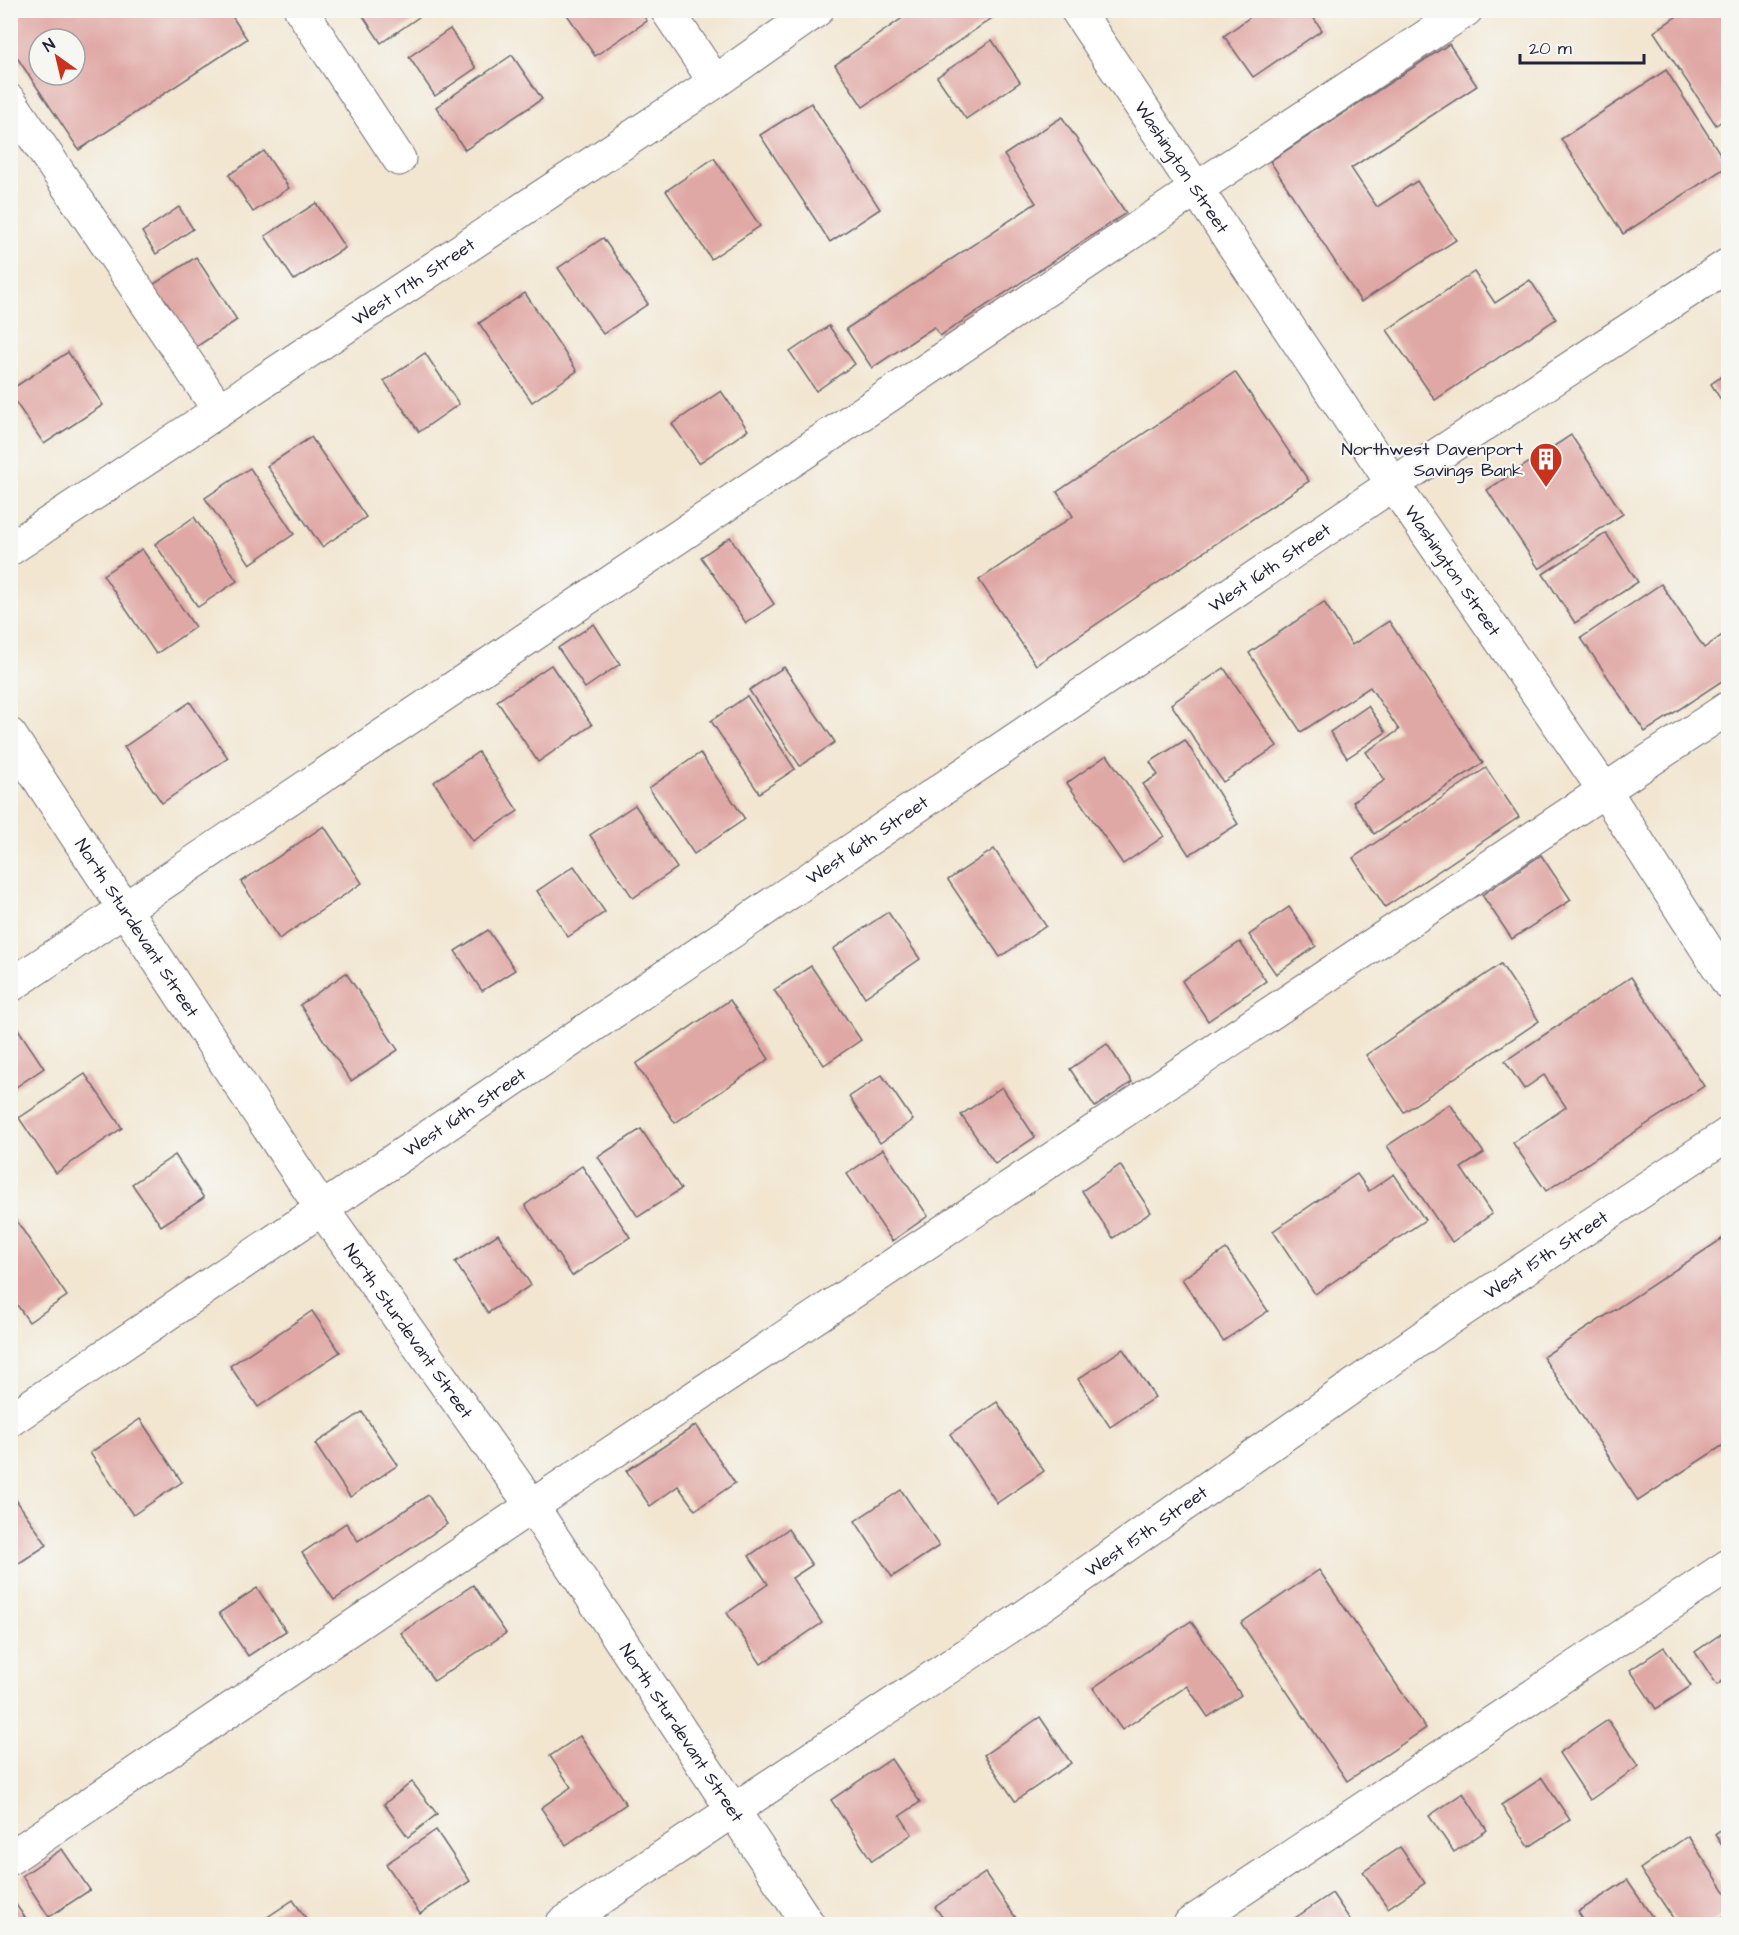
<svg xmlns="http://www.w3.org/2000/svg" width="1739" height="1935" viewBox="0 0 1739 1935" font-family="'Architects Daughter',sans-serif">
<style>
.building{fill:#e0a8a5;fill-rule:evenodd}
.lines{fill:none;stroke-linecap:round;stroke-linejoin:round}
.minor-casing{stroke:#6b6770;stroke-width:35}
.minor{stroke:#fff;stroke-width:33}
.labels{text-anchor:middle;stroke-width:4.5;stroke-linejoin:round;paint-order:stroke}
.street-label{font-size:18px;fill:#22223b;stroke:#f6f6f2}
.poi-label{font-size:18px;fill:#22223b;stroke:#f6f6f2;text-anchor:end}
</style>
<rect width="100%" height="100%" fill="#f6f6f2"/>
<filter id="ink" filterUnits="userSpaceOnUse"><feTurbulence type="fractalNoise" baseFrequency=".0167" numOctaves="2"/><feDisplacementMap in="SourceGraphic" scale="12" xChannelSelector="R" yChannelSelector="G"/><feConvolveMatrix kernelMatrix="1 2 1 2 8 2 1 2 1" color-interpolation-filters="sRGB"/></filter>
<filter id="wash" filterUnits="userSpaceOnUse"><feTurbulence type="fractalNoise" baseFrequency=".008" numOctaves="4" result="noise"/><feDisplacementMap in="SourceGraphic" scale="24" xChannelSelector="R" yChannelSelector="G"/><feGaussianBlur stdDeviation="1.35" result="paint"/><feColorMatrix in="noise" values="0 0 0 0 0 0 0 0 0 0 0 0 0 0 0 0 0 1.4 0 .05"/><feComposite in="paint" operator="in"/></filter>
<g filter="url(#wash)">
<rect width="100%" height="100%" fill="#f2e6d1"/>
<g id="blocks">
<g class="building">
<path d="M 10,10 L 228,10 L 247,39 L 79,150 L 10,47 ZM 39,39 L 75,39 L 75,75 L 39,75 Z"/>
<polygon points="359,10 429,10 381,43"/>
<polygon points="564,10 640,10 647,21 595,56"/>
<polygon points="914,10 991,10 995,16 863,107 835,65"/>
<polygon points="1260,10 1308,10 1322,30 1253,77 1224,36"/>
<polygon points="1686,10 1728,10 1728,117 1716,125 1654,32"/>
<polygon points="450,29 476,68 435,96 409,57"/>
<polygon points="992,40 1020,82 966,119 937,77"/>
<polygon points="1449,44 1477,86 1351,168 1377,207 1417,181 1456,240 1361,302 1270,161"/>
<polygon points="512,55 542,99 465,150 436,107"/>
<polygon points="1666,70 1728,166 1623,234 1561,139"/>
<polygon points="811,103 880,209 830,242 760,135"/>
<polygon points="1062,117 1126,213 940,336 934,327 872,368 846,329 1036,203 1004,155"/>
<polygon points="264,151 289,188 253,212 229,175"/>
<polygon points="714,158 760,226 711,259 666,191"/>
<polygon points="316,203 345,248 294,280 265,236"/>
<polygon points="179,207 193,229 156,254 142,232"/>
<polygon points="603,238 648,304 603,334 558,268"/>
<polygon points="196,257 237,320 193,349 151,286"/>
<polygon points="1474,272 1495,303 1530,280 1556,319 1435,400 1387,330"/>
<polygon points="525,293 577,371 532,402 479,323"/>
<polygon points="829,326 855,364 816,391 790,352"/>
<polygon points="68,352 103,405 44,444 10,394 10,390"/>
<polygon points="425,353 459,404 419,432 384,381"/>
<polygon points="1235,372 1309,481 1036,665 979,580 1073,516 1057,492"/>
<polygon points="1728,372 1728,411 1711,384"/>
<polygon points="721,391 748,430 699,463 672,424"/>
<polygon points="1571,435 1623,514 1539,569 1487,490"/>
<polygon points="311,437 366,517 322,547 267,466"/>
<polygon points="250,468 294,534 250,564 205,498"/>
<polygon points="194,517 237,581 198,607 155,544"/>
<polygon points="1606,533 1638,582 1575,623 1543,574"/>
<polygon points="730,537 774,604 746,623 701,557"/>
<polygon points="142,549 195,627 156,654 103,575"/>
<polygon points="1661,584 1704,648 1728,631 1728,674 1724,677 1725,679 1645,732 1581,638"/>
<polygon points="1324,602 1352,645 1389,621 1483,763 1374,834 1353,802 1385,780 1366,752 1399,730 1370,687 1301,732 1249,653"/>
<polygon points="594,624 620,664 585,688 558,648"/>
<polygon points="551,665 592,725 538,762 497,701"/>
<polygon points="784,667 835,742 800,766 749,690"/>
<polygon points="1224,668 1277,746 1223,782 1171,704"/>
<polygon points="747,696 795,769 759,793 711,721"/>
<polygon points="190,702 228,758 162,803 124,747"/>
<polygon points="1368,706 1386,732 1347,758 1330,732"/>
<polygon points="1185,740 1238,824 1189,855 1143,784 1158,775 1150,762"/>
<polygon points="478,752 518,811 473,841 434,782"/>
<polygon points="700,753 745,819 694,854 649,788"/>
<polygon points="1107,755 1164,836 1123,864 1067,783"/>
<polygon points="1486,768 1519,817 1385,907 1353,858"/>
<polygon points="635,805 677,868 633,898 590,835"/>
<polygon points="324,826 362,883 279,939 241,882"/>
<polygon points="994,849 1046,926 1000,957 948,880"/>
<polygon points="1541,855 1571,900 1512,939 1482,895"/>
<polygon points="574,866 605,912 568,937 537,891"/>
<polygon points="1289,907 1316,946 1276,974 1249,935"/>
<polygon points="888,912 920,959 865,997 833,949"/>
<polygon points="488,930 515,970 482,991 455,951"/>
<polygon points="1240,942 1266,981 1208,1021 1182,981"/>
<polygon points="1501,964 1539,1021 1404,1112 1366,1055"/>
<polygon points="811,966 861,1040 824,1065 774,990"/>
<polygon points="346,973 398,1050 351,1081 300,1005"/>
<polygon points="1631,977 1704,1086 1546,1191 1513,1143 1566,1107 1544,1075 1524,1089 1505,1061"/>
<polygon points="730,1000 769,1059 675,1123 636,1064"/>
<polygon points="18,1029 44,1068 10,1091 10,1034"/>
<polygon points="1107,1044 1132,1082 1095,1107 1070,1069"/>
<polygon points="85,1074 122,1128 56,1173 19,1118"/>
<polygon points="882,1075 913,1120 880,1143 849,1097"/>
<polygon points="1002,1087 1035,1137 995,1164 961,1115"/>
<polygon points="1450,1104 1484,1153 1461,1168 1492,1214 1452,1242 1387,1146"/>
<polygon points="641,1129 681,1189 638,1217 598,1157"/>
<polygon points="883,1149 928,1216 892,1241 847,1174"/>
<polygon points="175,1155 204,1198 161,1226 132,1184"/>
<polygon points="1120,1165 1151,1212 1113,1238 1082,1191"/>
<polygon points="582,1166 630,1237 572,1276 525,1205"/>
<polygon points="1357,1174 1369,1191 1394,1174 1425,1220 1315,1294 1273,1231"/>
<polygon points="16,1220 67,1296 29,1322 10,1295 10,1223"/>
<polygon points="498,1234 531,1285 488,1313 455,1262"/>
<polygon points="1728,1235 1728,1442 1638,1501 1543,1357"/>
<polygon points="1226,1249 1268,1311 1223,1341 1182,1279"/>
<polygon points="312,1311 340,1352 258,1407 230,1366"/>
<polygon points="1123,1349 1155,1397 1110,1427 1078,1379"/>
<polygon points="997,1402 1044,1471 997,1503 950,1434"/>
<polygon points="362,1412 398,1465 350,1497 315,1444"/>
<polygon points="140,1419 182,1482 133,1515 90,1453"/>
<polygon points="696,1425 735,1483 695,1510 678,1486 650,1506 626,1471"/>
<polygon points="901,1490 939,1546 892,1577 855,1521"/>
<polygon points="10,1491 47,1545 10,1569"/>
<polygon points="428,1495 447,1524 334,1600 302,1553 346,1523 358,1541"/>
<polygon points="788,1529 812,1565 792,1578 822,1623 761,1664 727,1613 768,1584 749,1556"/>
<polygon points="1319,1570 1426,1728 1347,1781 1241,1623"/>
<polygon points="473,1585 506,1633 434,1681 401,1633"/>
<polygon points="257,1588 286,1631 248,1656 219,1613"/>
<polygon points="1191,1621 1241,1695 1208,1717 1187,1686 1122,1730 1093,1688"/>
<polygon points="1728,1629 1728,1677 1717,1685 1695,1652"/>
<polygon points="1664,1647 1691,1686 1656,1709 1630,1670"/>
<polygon points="1040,1717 1071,1763 1015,1801 984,1755"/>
<polygon points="1608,1720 1639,1766 1590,1800 1559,1753"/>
<polygon points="580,1736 626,1804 566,1845 541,1808 571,1787 550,1756"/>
<polygon points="891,1759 920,1802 900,1816 912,1834 872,1861 831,1800"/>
<polygon points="1542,1778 1570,1820 1529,1847 1501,1805"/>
<polygon points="412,1782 437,1814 408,1837 384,1804"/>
<polygon points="1463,1793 1487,1830 1454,1852 1429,1816"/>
<polygon points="1728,1824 1728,1854 1715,1834"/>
<polygon points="436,1830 470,1881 420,1914 386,1864"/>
<polygon points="1688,1836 1728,1896 1728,1913 1712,1924 1677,1924 1640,1869"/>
<polygon points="1400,1847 1425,1883 1388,1908 1363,1872"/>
<polygon points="62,1849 90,1890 49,1917 22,1876"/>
<polygon points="985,1873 1020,1924 947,1924 935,1907"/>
<polygon points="1627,1880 1657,1924 1586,1924 1578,1912"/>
<polygon points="1332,1893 1353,1924 1296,1924 1292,1920"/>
<polygon points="10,1896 28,1922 23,1924 10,1924"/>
<polygon points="293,1900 310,1924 257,1924"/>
</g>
</g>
</g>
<g filter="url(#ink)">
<use href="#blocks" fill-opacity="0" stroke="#6b6770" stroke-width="1.5"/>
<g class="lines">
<defs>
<g id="minor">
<polyline points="301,10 399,159"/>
<polyline points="667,10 715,82"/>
<path id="s1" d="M 1077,10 L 1393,484 L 1605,791 L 1728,982"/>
<polyline points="10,101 219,410"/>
<path id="s2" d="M 10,549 L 715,82 L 817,10"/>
<path id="s3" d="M 10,735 L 322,1209 L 532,1506 L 808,1924"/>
<polyline points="10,986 1196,189 1466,10"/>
<path id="s4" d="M 10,1420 L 1393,484 L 1728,265"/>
<polyline points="10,1858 532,1506 1728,708"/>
<path id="s5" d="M 562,1924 L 1024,1617 L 1446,1321 L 1728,1134"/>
<polyline points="1190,1924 1728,1566"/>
</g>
</defs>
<use href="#minor" class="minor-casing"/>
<use href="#minor" class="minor"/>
</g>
</g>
<defs>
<symbol id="building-pin" viewBox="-11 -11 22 30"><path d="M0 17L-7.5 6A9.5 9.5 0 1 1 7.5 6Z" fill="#c8321e" stroke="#f6f6f2"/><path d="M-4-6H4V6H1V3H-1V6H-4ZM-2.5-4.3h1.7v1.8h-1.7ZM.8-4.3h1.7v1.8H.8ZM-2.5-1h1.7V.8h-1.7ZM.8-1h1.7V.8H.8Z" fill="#fff"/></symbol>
</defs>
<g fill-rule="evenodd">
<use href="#building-pin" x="1527" y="440" width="38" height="52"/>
</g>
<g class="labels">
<g class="street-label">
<text dy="6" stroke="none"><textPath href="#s1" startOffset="189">Washington Street</textPath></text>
<text dy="6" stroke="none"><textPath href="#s2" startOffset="484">West 17th Street</textPath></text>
<text dy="6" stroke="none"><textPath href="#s4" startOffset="1521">West 16th Street</textPath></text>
<text dy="6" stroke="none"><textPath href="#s1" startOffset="675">Washington Street</textPath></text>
<text dy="6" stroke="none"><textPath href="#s4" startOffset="1035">West 16th Street</textPath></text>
<text dy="6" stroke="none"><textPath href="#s3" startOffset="231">North Sturdevant Street</textPath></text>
<text dy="6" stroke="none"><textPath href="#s4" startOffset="549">West 16th Street</textPath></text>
<text dy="6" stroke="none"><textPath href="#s5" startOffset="1190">West 15th Street</textPath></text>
<text dy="6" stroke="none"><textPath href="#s3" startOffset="717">North Sturdevant Street</textPath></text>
<text dy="6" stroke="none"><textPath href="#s5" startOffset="704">West 15th Street</textPath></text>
<text dy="6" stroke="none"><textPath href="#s3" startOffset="1203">North Sturdevant Street</textPath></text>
</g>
<g class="poi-label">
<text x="1523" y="455">Northwest Davenport<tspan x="1523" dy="21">Savings Bank</tspan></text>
</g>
</g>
<rect width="1739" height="1935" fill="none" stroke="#f6f6f2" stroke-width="36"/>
<g transform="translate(57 57) rotate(326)"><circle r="28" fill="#f6f6f2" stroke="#a1a1a9" stroke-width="1.5"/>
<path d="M0-4.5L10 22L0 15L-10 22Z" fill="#c8321e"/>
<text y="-9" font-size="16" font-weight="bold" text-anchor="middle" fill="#22223b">N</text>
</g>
<path d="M1520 54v9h124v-9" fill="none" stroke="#22223b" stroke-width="3"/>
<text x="1529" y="54" font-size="18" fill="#22223b" stroke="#f6f6f2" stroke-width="4.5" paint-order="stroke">20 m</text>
</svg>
